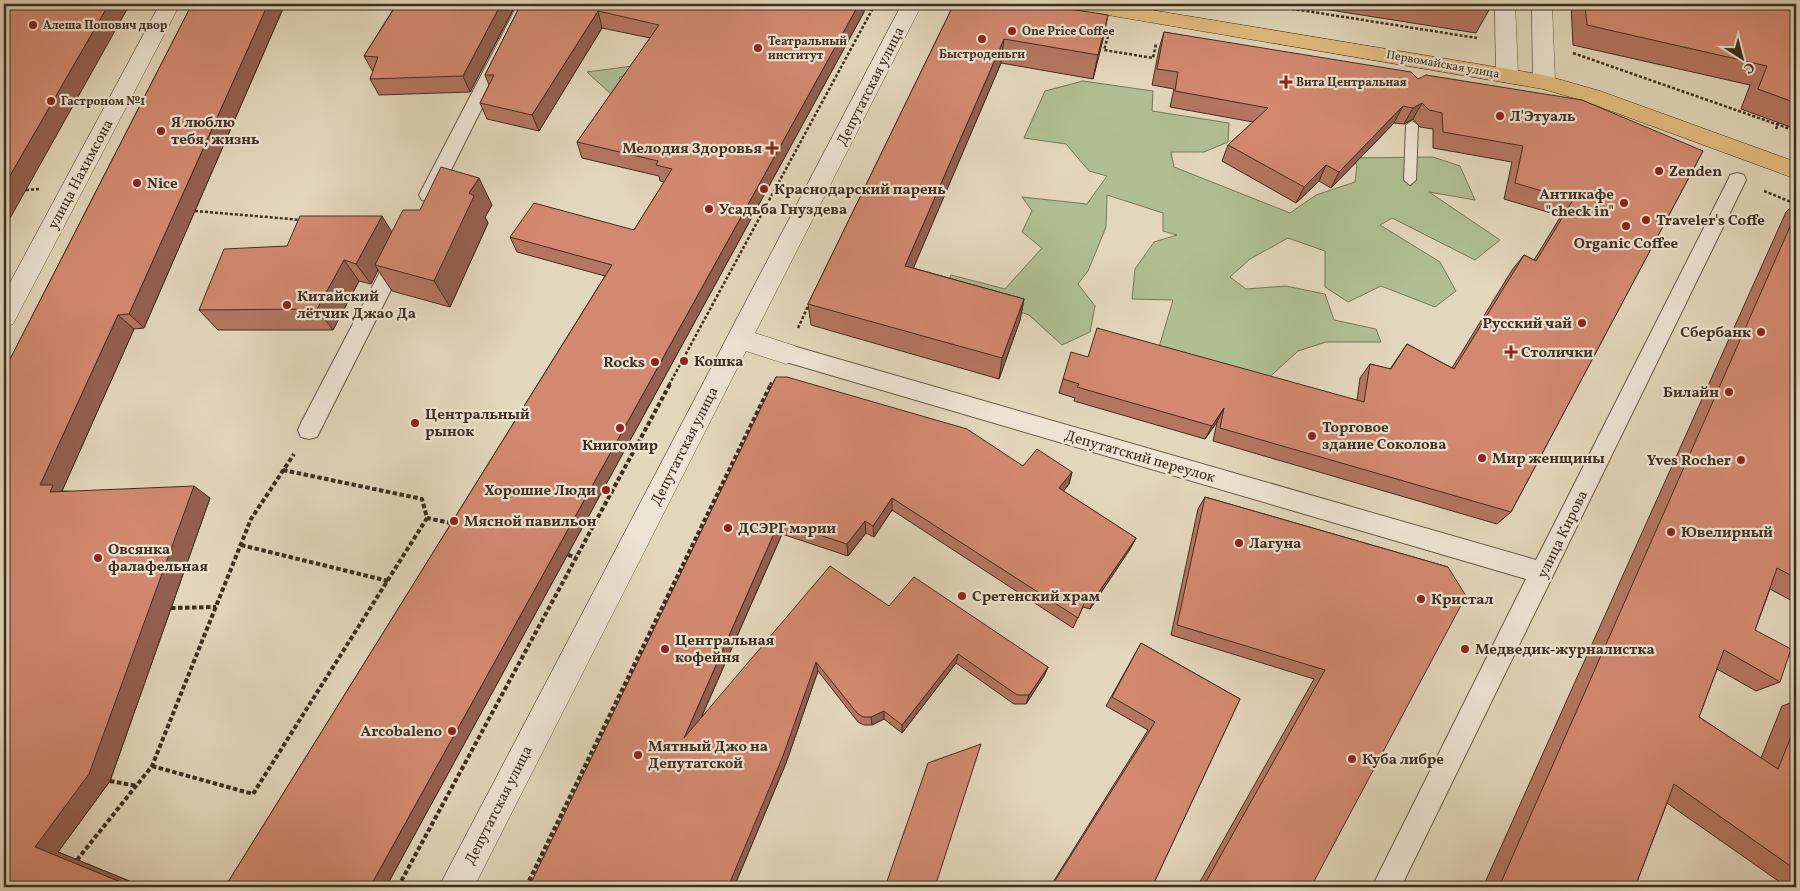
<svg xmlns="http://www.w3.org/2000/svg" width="1800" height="891" viewBox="0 0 1800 891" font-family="Vollkorn,serif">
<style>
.green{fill:#afbf93;stroke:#777659}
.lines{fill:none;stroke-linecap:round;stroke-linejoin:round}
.service-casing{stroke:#685846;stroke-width:2}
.pedestrian-casing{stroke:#685846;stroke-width:2}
.minor-casing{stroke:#685846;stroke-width:1}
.tertiary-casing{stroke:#685846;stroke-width:1}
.primary-casing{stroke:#3f2e1f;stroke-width:1}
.path-far1{stroke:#3f2e1f;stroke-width:2.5;stroke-dasharray:3 2;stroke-linecap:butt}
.path{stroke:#3f2e1f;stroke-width:4;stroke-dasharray:4.5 2.5;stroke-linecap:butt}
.service{fill:#ede5d3;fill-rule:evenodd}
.pedestrian{fill:#ede5d3;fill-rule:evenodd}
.minor{fill:#ede5d3;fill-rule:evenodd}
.tertiary{fill:#ede5d3;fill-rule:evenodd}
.primary{fill:#e2bc7e;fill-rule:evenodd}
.wall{fill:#b57661;stroke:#3f2e1f}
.shaded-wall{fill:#94604f;stroke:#3f2e1f}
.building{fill:#d38971;stroke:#3f2e1f}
.poi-dot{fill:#8f2418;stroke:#ede5d3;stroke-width:2}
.labels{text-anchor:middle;stroke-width:4.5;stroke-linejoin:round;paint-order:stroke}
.far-poi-label{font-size:12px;font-weight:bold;fill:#3f2e1f;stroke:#ede5d3;text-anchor:start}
.far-street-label{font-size:12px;fill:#3f2e1f;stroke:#ede5d3}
.street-label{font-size:15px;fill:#3f2e1f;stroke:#ede5d3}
.poi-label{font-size:15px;font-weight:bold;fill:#3f2e1f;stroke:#ede5d3;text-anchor:start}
</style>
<rect width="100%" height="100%" fill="#e3d7bb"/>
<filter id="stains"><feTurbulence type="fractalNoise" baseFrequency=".004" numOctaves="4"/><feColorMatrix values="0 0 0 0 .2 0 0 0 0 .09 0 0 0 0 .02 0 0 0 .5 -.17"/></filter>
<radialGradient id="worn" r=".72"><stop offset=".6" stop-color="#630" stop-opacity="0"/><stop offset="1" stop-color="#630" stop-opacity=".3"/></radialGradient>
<g class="green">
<polygon points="640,65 619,78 635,99 625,107 587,72"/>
<polygon points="1083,81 1153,91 1152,111 1229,123 1228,142 1204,152 1171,152 1174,167 1290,213 1316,195 1355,182 1357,165 1348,158 1433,157 1460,166 1475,200 1429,192 1500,240 1475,260 1392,218 1380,225 1440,262 1456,291 1435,307 1381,286 1348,302 1325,287 1325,251 1288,238 1250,259 1230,277 1246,289 1286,286 1325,294 1334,320 1376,329 1381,342 1326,342 1298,351 1263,383 1157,354 1173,300 1132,299 1135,269 1154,242 1177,235 1163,231 1163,213 1107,195 1106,227 1088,271 1078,284 1095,306 1090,332 1062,345 1029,315 946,287 951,275 1005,289 1042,248 1022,232 1032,211 1022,197 1087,204 1107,176 1089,171 1066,144 1024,138 1045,91"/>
</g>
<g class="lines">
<defs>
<polygon id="service" points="1412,121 1418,125 1416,180 1410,185 1404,180 1406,125"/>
<g id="pedestrian">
<polygon points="518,4 534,4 436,200 429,202 422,200 419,195"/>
<polygon points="1737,173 1744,175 1746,180 1401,887 1372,887 1526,579 786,362 778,359 775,353 778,347 786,344 1536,560 1728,180 1730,175"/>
<polygon points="399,246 406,249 409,254 317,437 309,439 301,437 298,430 301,423 392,249"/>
</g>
<g id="minor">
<polygon points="160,4 180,4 13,324 4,327 4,294"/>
<polygon points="902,4 922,4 755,333 795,346 799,353 795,360 786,364 746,351 474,887 439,887"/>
<polygon points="1495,4 1515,4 1518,74 1515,79 1507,81 1499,79 1496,74"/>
</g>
<polygon id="tertiary" points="1532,4 1552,4 1555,82 1552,87 1544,89 1536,87 1533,82"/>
<polygon id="primary" points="1068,4 1115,4 1544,75 1600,91 1796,162 1796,179 1584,101 1543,89 1078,10 1071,8"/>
</defs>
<use href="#service" class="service-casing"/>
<use href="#pedestrian" class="pedestrian-casing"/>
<use href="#minor" class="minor-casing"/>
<use href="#tertiary" class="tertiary-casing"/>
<use href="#primary" class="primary-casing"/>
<g class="path-far1">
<polyline points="1262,4 1477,38"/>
<polyline points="1108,36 1104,50 1153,58 1156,44"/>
<polyline points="1573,53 1796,131"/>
<polyline points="1776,129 1779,122"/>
<polyline points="26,190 39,189"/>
<polyline points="1764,191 1796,204"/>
<polyline points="195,211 302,220"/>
<polyline points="798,328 809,304"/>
<polyline points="669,385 872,10 866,4"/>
<polyline points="770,385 772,381"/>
</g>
<g class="path">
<polyline points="283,470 422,499 427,518 455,524"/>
<polyline points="241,545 388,581"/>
<polyline points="568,555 576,557"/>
<polyline points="171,608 216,607"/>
<polyline points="152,766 253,794 427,518"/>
<polyline points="110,781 137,786"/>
<polyline points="77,860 152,766 251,519 294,454"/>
<polyline points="398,887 670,384"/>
<polyline points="526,887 771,384"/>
</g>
<use href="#service" class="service"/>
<use href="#pedestrian" class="pedestrian"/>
<use href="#minor" class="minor"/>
<use href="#tertiary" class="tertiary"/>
<use href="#primary" class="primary"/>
</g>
<g class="wall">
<polygon points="192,4 285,4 144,328 134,329 62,491 63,491 210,498 110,781 58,852 144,887 4,887 4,371"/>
<polygon points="331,4 516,4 470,92 379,95 370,79 373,72 364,56 394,8"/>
<polygon points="521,4 864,4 864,12 386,887 225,887 605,276 517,252 510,237 634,230 664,182 660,181 659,176 582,158 577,142 650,38 602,28 539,131 487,119 480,103 489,85 485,75"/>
<polygon points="954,4 1103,39 1093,79 1001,63 913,268 1024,299 1020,320 999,379 811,325 808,304"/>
<polygon points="1292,4 1489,4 1489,10 1476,33"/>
<polygon points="1571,4 1796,4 1795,14 1796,15 1796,129 1741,109 1750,85 1573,45"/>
<polygon points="1164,32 1418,79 1703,151 1511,512 1497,524 1213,441 1217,422 1205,439 1074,401 1075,398 1059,393 1063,379 1088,357 1357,400 1360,378 1370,364 1390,369 1407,344 1452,368 1512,270 1524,255 1534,260 1561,216 1504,199 1512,162 1433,148 1433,129 1420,127 1413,119 1404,124 1394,123 1331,188 1319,181 1296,203 1222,161 1228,145 1253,122 1170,107 1174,89 1152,85 1159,49"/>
<polygon points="1796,202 1796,603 1770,589 1755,630 1780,682 1756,691 1717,669 1699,717 1761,758 1782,706 1796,701 1796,887 1787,887 1667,803 1635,887 1483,887 1786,212"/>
<polygon points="492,205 485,217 488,223 450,307 392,291 378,270 371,284 359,281 333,330 218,330 199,310 287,246 392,232 420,210"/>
<polygon points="776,377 1023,466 1072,472 1069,484 1063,491 1136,538 1130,549 1090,609 1083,607 1073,628 892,510 874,537 866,533 848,556 782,534 702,716 889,606 1048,667 1044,676 1026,704 1014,704 956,663 902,733 884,719 872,725 864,725 858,722 818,671 786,763 734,887 529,887"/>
<polygon points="1205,497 1448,567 1311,887 1197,887 1314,679 1171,635 1198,509"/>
<polygon points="1141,643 1240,699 1152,887 1050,887 1148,730 1106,706"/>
</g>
<g class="shaded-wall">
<polygon points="109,4 130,4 4,229 4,186"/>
<polygon points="268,4 285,4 144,328 129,314"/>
<polygon points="501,4 516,4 470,92 463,76"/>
<polygon points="859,4 864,4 864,12 386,887 370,887"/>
<polygon points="598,11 602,28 539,131 532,115"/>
<polygon points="1108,15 1103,39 1093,79 1098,55"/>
<polygon points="1004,39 1001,63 905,288 905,266"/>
<polygon points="1422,103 1413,119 1404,124 1413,108"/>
<polygon points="1403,106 1394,123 1331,188 1339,172"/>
<polygon points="1326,165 1319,181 1296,203 1304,187"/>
<polygon points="479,178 492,205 485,217 488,223 450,307 434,281 469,193"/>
<polygon points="382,216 395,237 375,265 378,270 371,284 356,264"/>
<polygon points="344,260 359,281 333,330 317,309"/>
<polygon points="1024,299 1020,320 999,379 1002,358"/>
<polygon points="118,315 134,329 62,491 72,497 69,504 40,485"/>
<polygon points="1224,408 1217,422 1205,439 1212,426"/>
<polygon points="1072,472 1069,484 1056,501 1059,488"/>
<polygon points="194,486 210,498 110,781 58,852 144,887 133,887 35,847"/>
<polygon points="892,498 892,510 874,537 873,526"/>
<polygon points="865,521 866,533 848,556 847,544"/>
<polygon points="779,522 782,534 689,745 684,738"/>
<polygon points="1136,538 1130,549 1090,609 1094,599"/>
<polygon points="958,654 956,663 902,733 902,725"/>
<polygon points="816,662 818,671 786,763 734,887 728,887"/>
<polygon points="1048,667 1044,676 1026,704 1029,695"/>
<polygon points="884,711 884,719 872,725 871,717"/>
</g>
<g class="building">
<polygon points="4,4 109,4 4,186"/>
<polygon points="192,4 268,4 129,314 118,315 40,485 53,485 50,492 194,486 89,774 35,847 133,887 4,887 4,371"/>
<polygon points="397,4 501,4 463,76 370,79 378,57 364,56"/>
<polygon points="521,4 859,4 370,887 225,887 612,265 510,237 534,203 634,230 672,169 656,165 658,161 577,142 659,25 598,11 532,115 480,103 494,75 485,75"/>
<polygon points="954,4 1037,4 1108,15 1098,55 1004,39 905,266 1024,299 1002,358 808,304"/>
<polygon points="1447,4 1489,4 1489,10"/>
<polygon points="1585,4 1796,4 1796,11 1795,14 1796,15 1796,103 1758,89 1767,66 1587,25"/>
<polygon points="1164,32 1411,72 1418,79 1426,75 1582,100 1703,151 1511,512 1220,428 1224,408 1212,426 1077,387 1079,384 1063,379 1071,352 1088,357 1097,328 1364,402 1370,364 1391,369 1407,344 1454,369 1524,255 1536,261 1573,200 1515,183 1523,146 1443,132 1442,113 1429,110 1422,103 1413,108 1403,106 1339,172 1326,165 1304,187 1228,145 1268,108 1175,91 1178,72 1157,69"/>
<polygon points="441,167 479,178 469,193 474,196 434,281 375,265 403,210 420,210"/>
<polygon points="1796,213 1796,578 1777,568 1755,630 1791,649 1780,682 1724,650 1699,717 1778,769 1796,724 1796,870 1674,784 1635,887 1499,887"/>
<polygon points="300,216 382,216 356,264 344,260 317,309 199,310 224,249 287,246"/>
<polygon points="776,377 787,377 967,429 1023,466 1037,449 1072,472 1059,488 1136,538 1094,599 1087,596 1078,618 892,498 873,526 865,521 847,544 779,522 684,738 830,566 889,606 914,577 1048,667 1029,695 1017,695 958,654 902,725 884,711 871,717 863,717 857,713 816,662 783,756 728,887 529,887"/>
<polygon points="1205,497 1448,567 1466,596 1311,887 1203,887 1325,670 1177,625"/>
<polygon points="1141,643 1240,699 1152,887 1051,887 1155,722 1112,697"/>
<polygon points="981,744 935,887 885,887 928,763"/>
</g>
<g class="poi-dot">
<circle cx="33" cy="25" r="5"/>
<circle cx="1012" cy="31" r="5"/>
<circle cx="982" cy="39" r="5"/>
<circle cx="758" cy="48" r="5"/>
<path d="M1283.5 74.5h5v5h5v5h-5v5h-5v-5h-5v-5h5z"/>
<circle cx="51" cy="101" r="5"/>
<circle cx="1500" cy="116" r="5"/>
<circle cx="161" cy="131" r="5"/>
<path d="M769.5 140.5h5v5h5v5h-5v5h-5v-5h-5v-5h5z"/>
<circle cx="1659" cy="171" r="5"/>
<circle cx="137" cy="183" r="5"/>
<circle cx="764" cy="189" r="5"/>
<circle cx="1624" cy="203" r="5"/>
<circle cx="709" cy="209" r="5"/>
<circle cx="1646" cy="220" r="5"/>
<circle cx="1626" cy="226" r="5"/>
<circle cx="287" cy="305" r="5"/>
<circle cx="1582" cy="323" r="5"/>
<circle cx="1761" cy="332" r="5"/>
<path d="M1508.5 344.5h5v5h5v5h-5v5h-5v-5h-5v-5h5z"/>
<circle cx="684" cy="361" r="5"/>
<circle cx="655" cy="362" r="5"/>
<circle cx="1729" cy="392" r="5"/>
<circle cx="415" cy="423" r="5"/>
<circle cx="620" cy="428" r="5"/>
<circle cx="1312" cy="436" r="5"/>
<circle cx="1482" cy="458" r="5"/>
<circle cx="1741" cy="460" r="5"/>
<circle cx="606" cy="490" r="5"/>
<circle cx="454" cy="521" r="5"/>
<circle cx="728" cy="528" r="5"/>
<circle cx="1671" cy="532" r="5"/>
<circle cx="1239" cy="543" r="5"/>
<circle cx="98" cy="558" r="5"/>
<circle cx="962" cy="596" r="5"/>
<circle cx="1421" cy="599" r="5"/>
<circle cx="665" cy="649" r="5"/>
<circle cx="1465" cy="649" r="5"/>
<circle cx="452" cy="731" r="5"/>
<circle cx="638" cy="755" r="5"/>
<circle cx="1352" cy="759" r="5"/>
</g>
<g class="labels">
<g class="far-poi-label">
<text x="43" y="29">Алеша Попович двор</text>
<text x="1022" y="35">One Price Coffee</text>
<text x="768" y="45">Театральный<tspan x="768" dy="14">институт</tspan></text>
<text x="982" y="58" text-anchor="middle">Быстроденьги</text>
<text x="1296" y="86">Вита Центральная</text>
<text x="61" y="105">Гастроном №1</text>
</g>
<g class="far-street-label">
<text transform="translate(1443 64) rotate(10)" y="4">Первомайская улица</text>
</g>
<g class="street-label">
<text transform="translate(870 86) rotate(-63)" y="5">Депутатская улица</text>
<text transform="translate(80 174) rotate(-62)" y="5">улица Нахимсона</text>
<text transform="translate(684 446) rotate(-63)" y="5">Депутатская улица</text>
<text transform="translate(1140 456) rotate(16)" y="5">Депутатский переулок</text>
<text transform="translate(1562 534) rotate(-64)" y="5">улица Кирова</text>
<text transform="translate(498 805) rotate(-63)" y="5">Депутатская улица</text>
</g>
<g class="poi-label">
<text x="1510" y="121">Л'Этуаль</text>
<text x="171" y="127">Я люблю<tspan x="171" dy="17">тебя, жизнь</tspan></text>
<text x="762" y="153" text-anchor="end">Мелодия Здоровья</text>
<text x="1669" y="176">Zenden</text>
<text x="147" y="188">Nice</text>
<text x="774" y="194">Краснодарский парень</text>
<text x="1614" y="199" text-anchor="end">Антикафе<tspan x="1614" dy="17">"check in"</tspan></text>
<text x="719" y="214">Усадьба Гнуздева</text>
<text x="1656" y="225">Traveler's Coffe</text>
<text x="1626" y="248" text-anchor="middle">Organic Coffee</text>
<text x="297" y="301">Китайский<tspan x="297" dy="17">лётчик Джао Да</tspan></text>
<text x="1572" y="328" text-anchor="end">Русский чай</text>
<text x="1751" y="337" text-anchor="end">Сбербанк</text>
<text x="1521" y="357">Столички</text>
<text x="694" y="366">Кошка</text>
<text x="645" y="367" text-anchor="end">Rocks</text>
<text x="1719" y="397" text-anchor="end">Билайн</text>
<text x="425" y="419">Центральный<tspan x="425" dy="17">рынок</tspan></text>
<text x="1322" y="432">Торговое<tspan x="1322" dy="17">здание Соколова</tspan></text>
<text x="620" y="450" text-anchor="middle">Книгомир</text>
<text x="1492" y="463">Мир женщины</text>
<text x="1731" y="465" text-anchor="end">Yves Rocher</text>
<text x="596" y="495" text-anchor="end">Хорошие Люди</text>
<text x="464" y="526">Мясной павильон</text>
<text x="738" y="533">ДСЭРГ мэрии</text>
<text x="1681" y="537">Ювелирный</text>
<text x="1249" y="548">Лагуна</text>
<text x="108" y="554">Овсянка<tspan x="108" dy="17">фалафельная</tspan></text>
<text x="972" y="601">Сретенский храм</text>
<text x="1431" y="604">Кристал</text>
<text x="675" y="645">Центральная<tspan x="675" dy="17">кофейня</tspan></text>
<text x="1475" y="654">Медведик-журналистка</text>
<text x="442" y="736" text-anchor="end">Arcobaleno</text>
<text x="648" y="751">Мятный Джо на<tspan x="648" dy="17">Депутатской</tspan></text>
<text x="1362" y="764">Куба либре</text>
</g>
</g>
<rect width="1800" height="891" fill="none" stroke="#e3d7bb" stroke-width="20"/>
<rect x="5" y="5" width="1790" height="881" fill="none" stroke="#3f2e1f" stroke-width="2.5"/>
<rect x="10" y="10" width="1780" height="871" fill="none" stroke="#3f2e1f"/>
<g transform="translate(1742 58) rotate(144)" stroke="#ede5d3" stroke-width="4" paint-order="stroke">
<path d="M0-4L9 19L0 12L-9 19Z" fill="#3f2e1f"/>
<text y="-8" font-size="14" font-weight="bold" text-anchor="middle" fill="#3f2e1f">С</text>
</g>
<rect width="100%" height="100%" filter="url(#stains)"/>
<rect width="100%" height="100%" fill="url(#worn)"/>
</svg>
